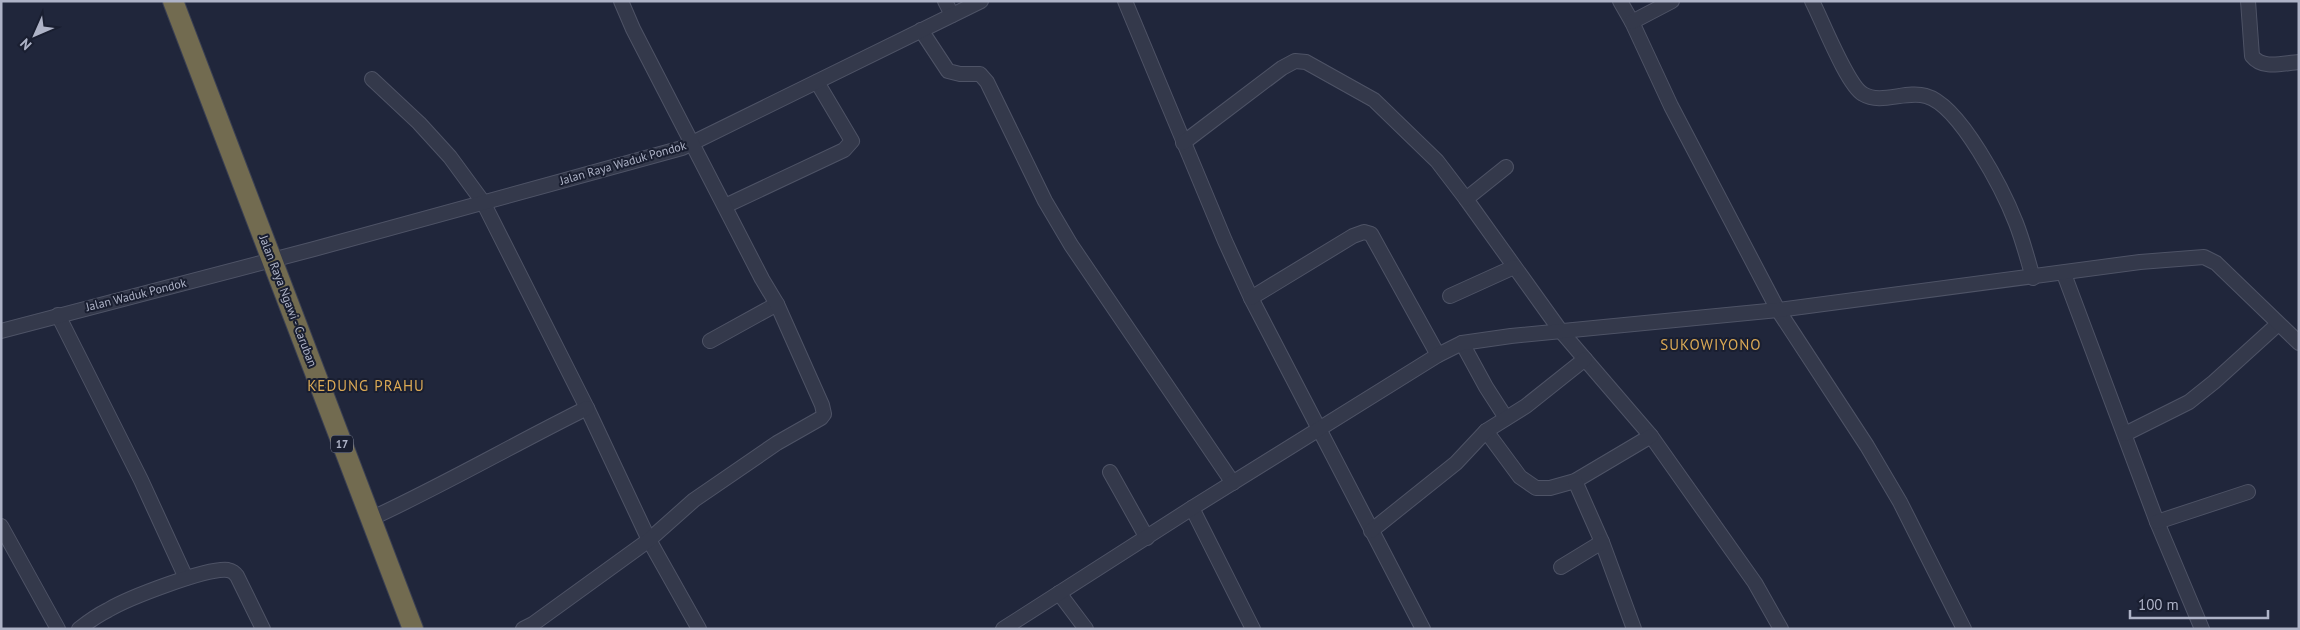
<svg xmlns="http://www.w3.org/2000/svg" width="2300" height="630" viewBox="0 0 2300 630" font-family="'PT Sans',sans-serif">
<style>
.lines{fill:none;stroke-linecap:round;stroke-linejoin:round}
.minor-casing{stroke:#4e5366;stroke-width:16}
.highway-casing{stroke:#3b4053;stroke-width:22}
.minor{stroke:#34394b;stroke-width:14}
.highway{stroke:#726b50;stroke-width:20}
.labels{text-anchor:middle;stroke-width:4;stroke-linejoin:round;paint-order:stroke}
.shield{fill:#191e30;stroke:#81869a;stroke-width:1}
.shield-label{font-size:11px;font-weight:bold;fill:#aeb3c7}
.street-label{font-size:12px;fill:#aeb3c7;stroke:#191e30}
.quarter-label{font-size:15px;letter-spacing:1px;fill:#dba955;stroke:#191e30}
</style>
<rect width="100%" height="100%" fill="#20263b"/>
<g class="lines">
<defs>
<g id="minor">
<polyline points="945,1 952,15"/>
<polyline points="1125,1 1225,241 1251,298 1423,629"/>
<polyline points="1620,1 1632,22 1671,106 1778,310 1867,446 1900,502 1964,629"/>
<path d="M 1812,1 C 1822,20 1847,85 1863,94 C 1881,105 1906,90 1926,96 C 1960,105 2004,192 2016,223 C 2023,241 2028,260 2033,278"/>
<path d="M 2248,1 L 2252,56 C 2263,70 2283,63 2299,62"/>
<polyline points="1632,22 1672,1"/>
<polyline points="921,30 948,71 960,74 980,74 987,82 1045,201 1071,245 1233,483"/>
<polyline points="372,79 419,123 450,157 483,202 587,408 649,540 699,629"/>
<polyline points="1183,143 1282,68 1295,61 1306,62 1374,100 1437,161 1466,199 1560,330 1651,436 1755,583 1781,629"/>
<polyline points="1466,199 1506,167"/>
<polyline points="725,206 844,150 852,141 817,82"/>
<polyline points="2064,274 2157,522 2202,629"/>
<polyline points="1450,296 1514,267"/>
<polyline points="1251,298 1353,236 1364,232 1371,234 1438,355"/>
<polyline points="58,315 141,480 186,578"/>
<polyline points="1,331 314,249 682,148 981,1"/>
<polyline points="710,341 777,304"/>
<polyline points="1462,343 1486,387 1506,418"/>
<polyline points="1486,431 1520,477 1536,488 1550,488 1575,481 1651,436"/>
<polyline points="2125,434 2189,402 2214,382 2278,324"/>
<polyline points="1110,472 1147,538"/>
<polyline points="1575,481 1602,542 1634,629"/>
<polyline points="1192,508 1253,629"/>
<path d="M 370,519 C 444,485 514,444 587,408"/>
<polyline points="2157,522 2248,492"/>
<polyline points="1,526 58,629"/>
<polyline points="1371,531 1456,463 1486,431 1526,406 1585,359"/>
<polyline points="1561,567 1602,542"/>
<polyline points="1059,593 1086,629"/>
<path d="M 79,629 C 88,622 98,615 108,610 C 128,598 208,567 228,570 C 233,571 235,573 237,576 L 263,629"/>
<polyline points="523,629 533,624 649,540 694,500 777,443 821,418 824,414 822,405 777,304 762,279 633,29 621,1"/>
<polyline points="1003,629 1192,508 1438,355 1462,343 1511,336 1778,310 2140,262 2204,257 2216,263 2299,343"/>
</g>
<polyline id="highway" points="173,1 413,629"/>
</defs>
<use href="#minor" class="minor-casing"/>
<use href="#highway" class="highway-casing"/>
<use href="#minor" class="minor"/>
<use href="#highway" class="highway"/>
</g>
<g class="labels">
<rect class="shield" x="331" y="435.5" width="22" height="17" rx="4"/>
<g class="shield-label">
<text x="342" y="448">17</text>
</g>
<g class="street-label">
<text transform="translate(623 163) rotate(-16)" y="4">Jalan Raya Waduk Pondok</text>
<text transform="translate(136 295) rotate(-14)" y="4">Jalan Waduk Pondok</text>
<text transform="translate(288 301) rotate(69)" y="4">Jalan Raya Ngawi - Caruban</text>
</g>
<g class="quarter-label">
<text x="1711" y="350">SUKOWIYONO</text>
<text x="366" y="391">KEDUNG PRAHU</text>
</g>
</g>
<rect width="2300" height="630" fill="none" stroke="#aeb3c7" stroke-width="5"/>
<g transform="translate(35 35) rotate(225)" stroke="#191e30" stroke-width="4" paint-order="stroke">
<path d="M0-4L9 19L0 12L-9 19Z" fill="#aeb3c7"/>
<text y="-8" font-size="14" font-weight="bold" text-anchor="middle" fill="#aeb3c7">N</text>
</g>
<path d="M2130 610v8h138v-8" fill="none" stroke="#aeb3c7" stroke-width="2.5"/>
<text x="2138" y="610" font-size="15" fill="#aeb3c7" stroke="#191e30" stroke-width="4" paint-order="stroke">100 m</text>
</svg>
